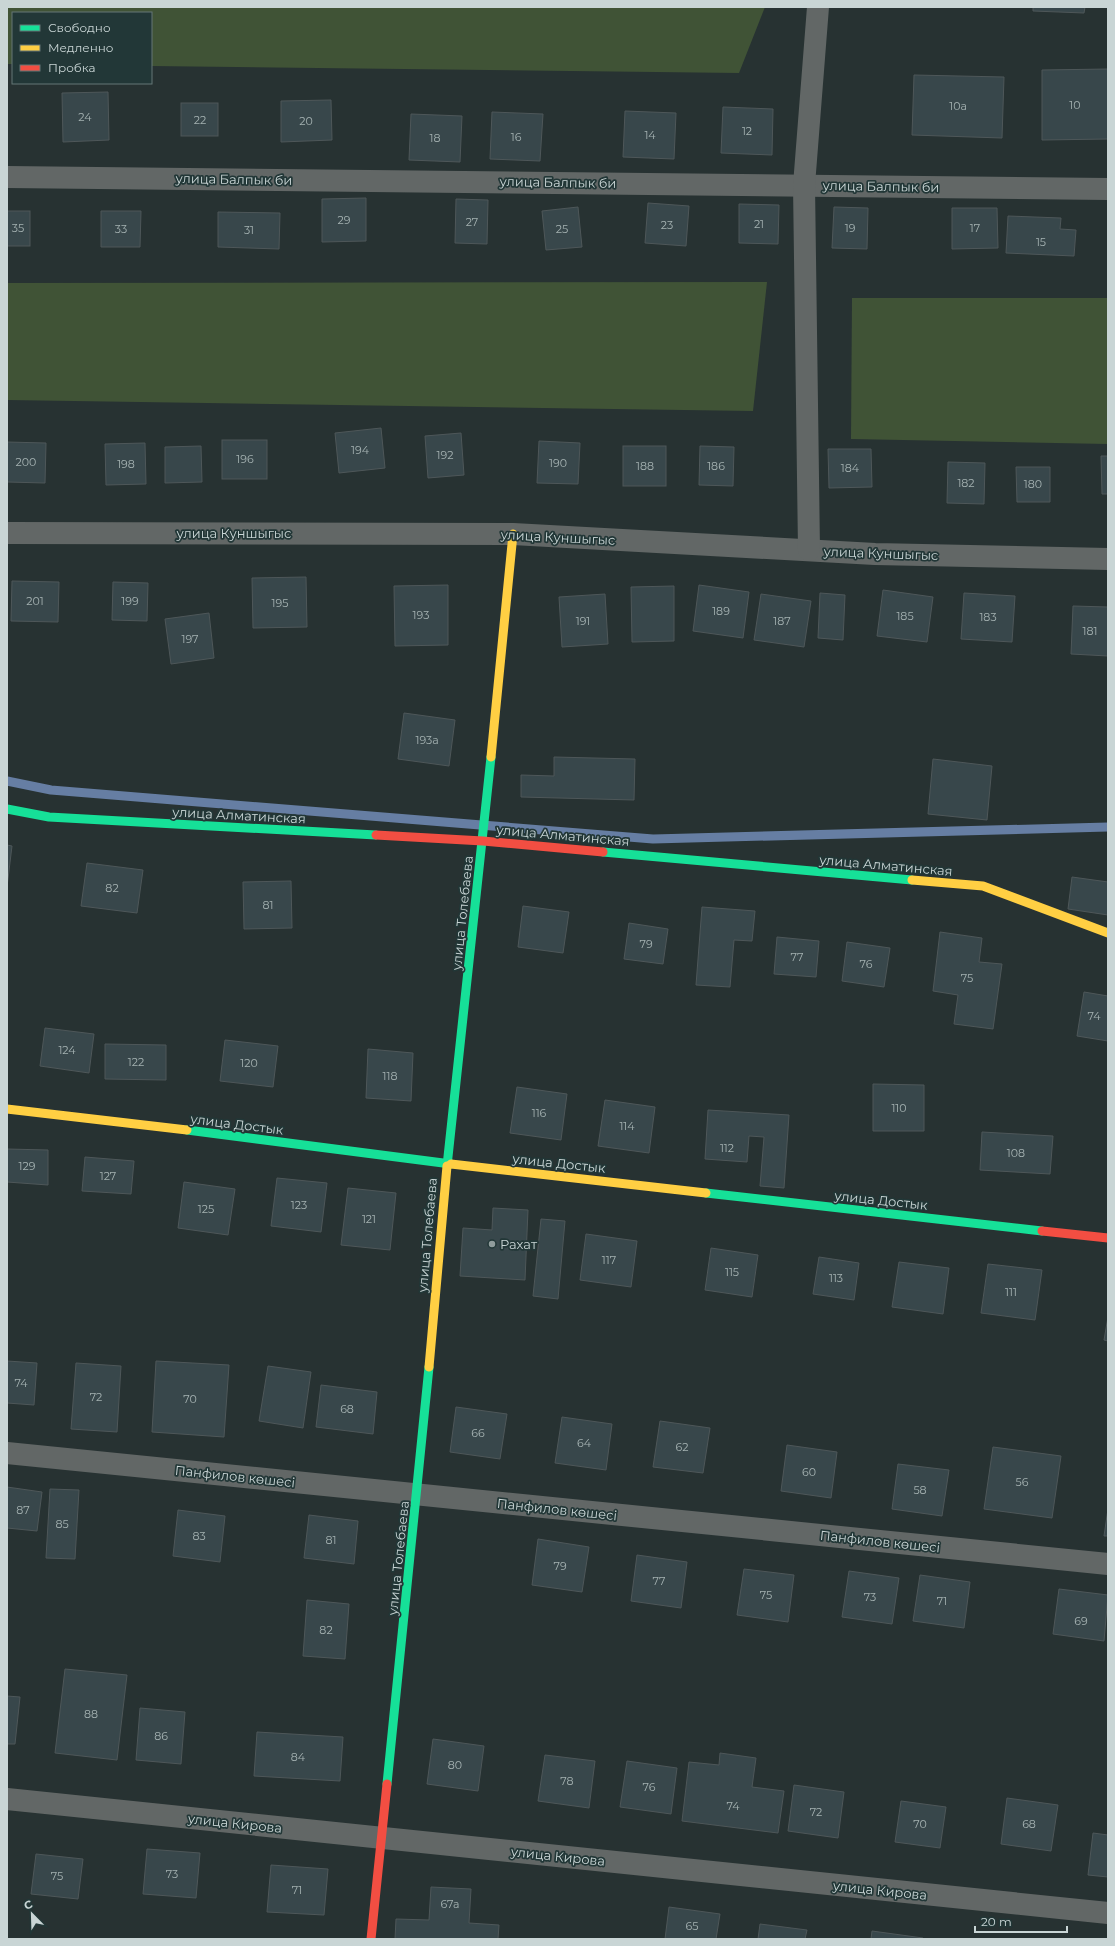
<svg xmlns="http://www.w3.org/2000/svg" width="1115" height="1946" viewBox="0 0 1115 1946" font-family="Montserrat,sans-serif">
<style>
.green{fill:#405336}
.lines{fill:none;stroke-linecap:round;stroke-linejoin:round}
.stream{stroke:#667ea3;stroke-width:9}
.building{fill:#38474b;stroke:#4e5759}
.street{stroke:#626766;stroke-width:22}
.fast{stroke:#16e098;stroke-width:9}
.slow{stroke:#ffcf43;stroke-width:9}
.jam{stroke:#f24e42;stroke-width:9}
.poi-dot{fill:#909c9c;stroke:#223737;stroke-width:1.5}
.labels{text-anchor:middle;stroke-width:3.5;stroke-linejoin:round;paint-order:stroke}
.number-label{font-size:11px;fill:#a5b2b2}
.street-label{font-size:13px;fill:#c9d5d5;stroke:#223737}
.poi-label{font-size:13px;fill:#c9d5d5;stroke:#223737;text-anchor:start}
</style>
<rect width="100%" height="100%" fill="#273232"/>
<g class="green">
<polygon points="7,7 765,7 739,73 151,66 151,13 13,13 13,64 7,64"/>
<polygon points="767,282 753,411 7,400 7,283"/>
<polygon points="852,298 1108,298 1108,444 851,439"/>
</g>
<g class="lines">
<polyline class="stream" points="7,781 51,790 653,839 1108,827"/>
</g>
<g class="building">
<polygon points="1033,7 1085,7 1084,13 1033,11"/>
<polygon points="1108,69 1108,139 1042,140 1042,70"/>
<polygon points="914,75 1004,77 1002,138 912,135"/>
<polygon points="108,92 109,140 63,142 62,93"/>
<polygon points="331,100 332,140 281,142 281,101"/>
<rect x="181" y="103" width="37" height="33"/>
<polygon points="723,107 773,109 772,155 721,153"/>
<polygon points="625,111 676,113 674,159 623,157"/>
<polygon points="492,112 543,114 540,161 490,159"/>
<polygon points="411,114 462,116 460,162 409,160"/>
<polygon points="366,198 366,241 322,242 322,199"/>
<polygon points="456,199 488,200 487,244 455,243"/>
<polygon points="648,203 689,206 686,246 645,243"/>
<polygon points="739,204 779,205 778,244 739,243"/>
<polygon points="578,207 582,247 546,250 542,211"/>
<polygon points="834,207 868,208 867,249 832,248"/>
<polygon points="952,208 997,208 998,248 952,249"/>
<rect x="7" y="211" width="23" height="35"/>
<polygon points="101,211 141,211 140,247 101,247"/>
<polygon points="218,212 280,213 279,249 218,247"/>
<polygon points="1008,216 1061,218 1060,229 1076,230 1074,256 1006,253"/>
<polygon points="381,428 385,468 339,473 335,433"/>
<polygon points="461,433 464,475 428,478 425,436"/>
<rect x="222" y="440" width="45" height="39"/>
<polygon points="539,441 580,443 578,484 537,483"/>
<polygon points="7,442 46,443 45,483 7,482"/>
<polygon points="145,443 146,484 106,485 105,444"/>
<polygon points="201,446 202,482 165,483 165,447"/>
<rect x="623" y="446" width="43" height="40"/>
<polygon points="700,446 734,447 733,486 699,485"/>
<polygon points="828,449 871,449 872,487 829,488"/>
<polygon points="1101,456 1108,456 1108,494 1102,494"/>
<polygon points="948,462 985,463 984,504 947,503"/>
<polygon points="1016,467 1050,467 1050,502 1017,502"/>
<polygon points="306,577 307,627 253,628 252,578"/>
<polygon points="12,581 59,582 58,622 11,621"/>
<polygon points="113,582 148,583 147,621 112,620"/>
<polygon points="448,585 448,645 395,646 394,586"/>
<polygon points="699,585 749,592 743,638 693,631"/>
<polygon points="674,586 674,641 632,642 631,587"/>
<polygon points="883,590 933,597 927,642 877,636"/>
<polygon points="820,593 845,595 843,640 818,638"/>
<polygon points="964,593 1015,596 1012,642 961,639"/>
<polygon points="605,594 608,644 562,647 559,597"/>
<polygon points="761,594 811,601 804,647 754,640"/>
<polygon points="1073,606 1108,607 1108,656 1071,654"/>
<polygon points="209,613 214,658 171,664 165,619"/>
<polygon points="404,713 455,720 449,766 398,759"/>
<polygon points="554,757 635,759 634,800 521,797 521,775 554,776"/>
<polygon points="933,759 992,766 987,820 928,814"/>
<polygon points="7,845 12,846 7,887"/>
<polygon points="87,863 143,870 137,913 81,906"/>
<polygon points="1072,877 1108,882 1108,915 1068,909"/>
<polygon points="291,881 292,928 244,929 243,882"/>
<polygon points="523,906 569,912 563,953 518,947"/>
<polygon points="702,907 755,911 752,941 734,940 730,987 696,985"/>
<polygon points="629,923 668,929 663,964 624,959"/>
<polygon points="940,932 982,938 979,962 1002,964 993,1029 954,1024 958,995 933,991"/>
<polygon points="777,937 819,941 816,977 774,974"/>
<polygon points="847,942 890,948 884,987 842,981"/>
<polygon points="1084,992 1108,996 1108,1041 1077,1036"/>
<polygon points="45,1028 94,1034 89,1073 40,1066"/>
<polygon points="225,1040 278,1046 273,1087 220,1081"/>
<polygon points="105,1044 166,1045 166,1080 105,1079"/>
<polygon points="368,1049 413,1053 411,1101 366,1098"/>
<polygon points="873,1084 924,1085 924,1131 873,1131"/>
<polygon points="517,1087 567,1094 561,1140 510,1133"/>
<polygon points="605,1100 655,1107 649,1153 598,1146"/>
<polygon points="708,1110 789,1115 784,1188 760,1186 764,1137 749,1136 747,1162 705,1159"/>
<polygon points="982,1132 1053,1136 1050,1174 980,1170"/>
<polygon points="7,1149 48,1150 48,1185 7,1182"/>
<polygon points="85,1157 134,1161 131,1194 82,1191"/>
<polygon points="277,1178 327,1183 321,1232 271,1226"/>
<polygon points="184,1182 235,1189 228,1235 178,1228"/>
<polygon points="348,1188 396,1193 390,1250 341,1245"/>
<polygon points="493,1208 528,1210 525,1280 460,1276 463,1228 492,1230"/>
<polygon points="541,1219 565,1221 558,1299 533,1296"/>
<polygon points="586,1234 637,1241 631,1287 580,1280"/>
<polygon points="711,1248 758,1255 752,1297 705,1290"/>
<polygon points="819,1257 859,1263 854,1300 813,1294"/>
<polygon points="899,1262 949,1268 943,1314 892,1307"/>
<polygon points="988,1264 1042,1270 1035,1320 981,1313"/>
<polygon points="1108,1317 1108,1341 1104,1340"/>
<polygon points="7,1361 37,1363 34,1405 7,1403"/>
<polygon points="156,1361 229,1365 224,1437 152,1432"/>
<polygon points="76,1363 121,1366 117,1432 71,1429"/>
<polygon points="268,1366 311,1372 303,1428 259,1421"/>
<polygon points="321,1385 377,1392 373,1434 316,1427"/>
<polygon points="456,1407 507,1414 500,1459 450,1452"/>
<polygon points="562,1417 612,1424 606,1470 555,1463"/>
<polygon points="660,1421 710,1428 703,1473 653,1467"/>
<polygon points="787,1445 837,1452 831,1498 781,1491"/>
<polygon points="993,1447 1061,1456 1052,1518 984,1509"/>
<polygon points="898,1464 949,1470 942,1516 892,1509"/>
<polygon points="7,1487 42,1492 37,1531 7,1528"/>
<polygon points="50,1489 79,1490 75,1559 46,1558"/>
<polygon points="1108,1509 1108,1536 1104,1536"/>
<polygon points="178,1510 225,1516 220,1562 173,1556"/>
<polygon points="309,1515 358,1521 354,1564 304,1558"/>
<polygon points="538,1539 589,1547 582,1592 532,1585"/>
<polygon points="637,1555 687,1562 681,1608 631,1601"/>
<polygon points="744,1569 794,1575 788,1622 737,1615"/>
<polygon points="849,1571 899,1578 892,1624 842,1617"/>
<polygon points="920,1575 970,1582 964,1628 913,1621"/>
<polygon points="1059,1589 1108,1595 1104,1641 1053,1634"/>
<polygon points="307,1600 349,1604 345,1659 303,1656"/>
<polygon points="65,1669 127,1675 117,1760 55,1753"/>
<polygon points="7,1696 20,1697 15,1744 7,1744"/>
<polygon points="140,1708 185,1712 181,1764 136,1760"/>
<polygon points="257,1732 343,1737 340,1781 254,1776"/>
<polygon points="433,1739 484,1746 478,1791 427,1784"/>
<polygon points="720,1753 756,1758 752,1787 784,1791 778,1833 682,1821 689,1762 719,1765"/>
<polygon points="545,1755 595,1761 589,1808 538,1801"/>
<polygon points="627,1761 677,1768 671,1814 620,1807"/>
<polygon points="794,1785 844,1792 838,1838 788,1831"/>
<polygon points="1007,1798 1058,1805 1051,1851 1001,1844"/>
<polygon points="901,1801 946,1807 940,1848 895,1842"/>
<polygon points="1093,1833 1108,1835 1108,1877 1088,1875"/>
<polygon points="147,1849 200,1853 196,1898 143,1894"/>
<polygon points="36,1854 83,1859 78,1899 31,1894"/>
<polygon points="271,1865 328,1869 324,1915 267,1912"/>
<polygon points="431,1887 471,1889 469,1923 499,1925 498,1939 395,1939 396,1919 429,1920"/>
<polygon points="669,1907 720,1914 716,1939 665,1939"/>
<polygon points="760,1924 807,1930 805,1939 758,1939"/>
<polygon points="872,1931 923,1938 922,1939 871,1939"/>
</g>
<g class="lines">
<g class="street">
<polyline points="7,177 1108,189"/>
<polyline points="7,533 513,534 875,554 1108,559"/>
<polyline points="809,550 804,185 818,7"/>
<polyline points="7,1453 1108,1564"/>
<polyline points="7,1799 1108,1913"/>
</g>
<g class="fast">
<polyline points="7,809 49,817 376,835"/>
<polyline points="603,852 912,880"/>
<polyline points="187,1130 451,1164"/>
<polyline points="447,1166 491,757"/>
<polyline points="706,1193 1042,1231"/>
<polyline points="387,1784 429,1367"/>
</g>
<g class="slow">
<polyline points="491,757 513,534"/>
<polyline points="912,880 983,886 1108,933"/>
<polyline points="7,1109 187,1130"/>
<polyline points="451,1164 706,1193"/>
<polyline points="429,1367 447,1166"/>
</g>
<g class="jam">
<polyline points="376,835 483,841 603,852"/>
<polyline points="1042,1231 1108,1238"/>
<polyline points="371,1939 387,1784"/>
</g>
</g>
<circle class="poi-dot" cx="492" cy="1244" r="4"/>
<g class="labels">
<g class="number-label">
<text x="1075" y="109">10</text>
<text x="958" y="110">10а</text>
<text x="85" y="121">24</text>
<text x="200" y="124">22</text>
<text x="306" y="125">20</text>
<text x="747" y="135">12</text>
<text x="650" y="139">14</text>
<text x="516" y="141">16</text>
<text x="435" y="142">18</text>
<text x="344" y="224">29</text>
<text x="472" y="226">27</text>
<text x="759" y="228">21</text>
<text x="667" y="229">23</text>
<text x="18" y="232">35</text>
<text x="850" y="232">19</text>
<text x="975" y="232">17</text>
<text x="121" y="233">33</text>
<text x="562" y="233">25</text>
<text x="249" y="234">31</text>
<text x="1041" y="246">15</text>
<text x="360" y="454">194</text>
<text x="445" y="459">192</text>
<text x="245" y="463">196</text>
<text x="26" y="466">200</text>
<text x="558" y="467">190</text>
<text x="126" y="468">198</text>
<text x="645" y="470">188</text>
<text x="716" y="470">186</text>
<text x="850" y="472">184</text>
<text x="966" y="487">182</text>
<text x="1033" y="488">180</text>
<text x="35" y="605">201</text>
<text x="130" y="605">199</text>
<text x="280" y="607">195</text>
<text x="721" y="615">189</text>
<text x="421" y="619">193</text>
<text x="905" y="620">185</text>
<text x="988" y="621">183</text>
<text x="583" y="625">191</text>
<text x="782" y="625">187</text>
<text x="1090" y="635">181</text>
<text x="190" y="643">197</text>
<text x="427" y="744">193а</text>
<text x="112" y="892">82</text>
<text x="268" y="909">81</text>
<text x="646" y="948">79</text>
<text x="797" y="961">77</text>
<text x="866" y="968">76</text>
<text x="967" y="982">75</text>
<text x="1094" y="1020">74</text>
<text x="67" y="1054">124</text>
<text x="136" y="1066">122</text>
<text x="249" y="1067">120</text>
<text x="390" y="1080">118</text>
<text x="899" y="1112">110</text>
<text x="539" y="1117">116</text>
<text x="627" y="1130">114</text>
<text x="727" y="1152">112</text>
<text x="1016" y="1157">108</text>
<text x="27" y="1170">129</text>
<text x="108" y="1180">127</text>
<text x="299" y="1209">123</text>
<text x="206" y="1213">125</text>
<text x="369" y="1223">121</text>
<text x="609" y="1264">117</text>
<text x="732" y="1276">115</text>
<text x="836" y="1282">113</text>
<text x="1011" y="1296">111</text>
<text x="21" y="1387">74</text>
<text x="96" y="1401">72</text>
<text x="190" y="1403">70</text>
<text x="347" y="1413">68</text>
<text x="478" y="1437">66</text>
<text x="584" y="1447">64</text>
<text x="682" y="1451">62</text>
<text x="809" y="1476">60</text>
<text x="1022" y="1486">56</text>
<text x="920" y="1494">58</text>
<text x="23" y="1514">87</text>
<text x="62" y="1528">85</text>
<text x="199" y="1540">83</text>
<text x="331" y="1544">81</text>
<text x="560" y="1570">79</text>
<text x="659" y="1585">77</text>
<text x="766" y="1599">75</text>
<text x="870" y="1601">73</text>
<text x="942" y="1605">71</text>
<text x="1081" y="1625">69</text>
<text x="326" y="1634">82</text>
<text x="91" y="1718">88</text>
<text x="161" y="1740">86</text>
<text x="298" y="1761">84</text>
<text x="455" y="1769">80</text>
<text x="567" y="1785">78</text>
<text x="649" y="1791">76</text>
<text x="733" y="1810">74</text>
<text x="816" y="1816">72</text>
<text x="920" y="1828">70</text>
<text x="1029" y="1828">68</text>
<text x="172" y="1878">73</text>
<text x="57" y="1880">75</text>
<text x="297" y="1894">71</text>
<text x="450" y="1908">67а</text>
<text x="692" y="1930">65</text>
</g>
<g class="street-label">
<text transform="translate(234 179) rotate(1)" y="5">улица Балпык би</text>
<text transform="translate(558 182) rotate(1)" y="5">улица Балпык би</text>
<text transform="translate(881 186) rotate(1)" y="5">улица Балпык би</text>
<text x="234" y="538">улица Куншыгыс</text>
<text transform="translate(558 537) rotate(3)" y="5">улица Куншыгыс</text>
<text transform="translate(881 553) rotate(2)" y="5">улица Куншыгыс</text>
<text transform="translate(239 815) rotate(3)" y="5">улица Алматинская</text>
<text transform="translate(563 835) rotate(5)" y="5">улица Алматинская</text>
<text transform="translate(886 865) rotate(5)" y="5">улица Алматинская</text>
<text transform="translate(462 913) rotate(-84)" y="5">улица Толебаева</text>
<text transform="translate(237 1124) rotate(7)" y="5">улица Достык</text>
<text transform="translate(559 1163) rotate(6)" y="5">улица Достык</text>
<text transform="translate(881 1200) rotate(6)" y="5">улица Достык</text>
<text transform="translate(427 1235) rotate(-85)" y="5">улица Толебаева</text>
<text transform="translate(235 1476) rotate(6)" y="5">Панфилов көшесі</text>
<text transform="translate(557 1509) rotate(6)" y="5">Панфилов көшесі</text>
<text transform="translate(880 1541) rotate(6)" y="5">Панфилов көшесі</text>
<text transform="translate(398 1558) rotate(-84)" y="5">улица Толебаева</text>
<text transform="translate(235 1823) rotate(6)" y="5">улица Кирова</text>
<text transform="translate(558 1856) rotate(6)" y="5">улица Кирова</text>
<text transform="translate(880 1890) rotate(6)" y="5">улица Кирова</text>
</g>
<g class="poi-label">
<text x="500" y="1249">Рахат</text>
</g>
</g>
<rect width="1115" height="1946" fill="none" stroke="#c9d5d5" stroke-width="16"/>
<rect x="12" y="12" width="140" height="72" fill="#223737" stroke="#657676"/>
<rect x="20" y="25" width="20" height="6" fill="#16e098" stroke="#657676"/>
<text x="48" y="32" font-size="12" fill="#c9d5d5">Свободно</text>
<rect x="20" y="45" width="20" height="6" fill="#ffcf43" stroke="#657676"/>
<text x="48" y="52" font-size="12" fill="#c9d5d5">Медленно</text>
<rect x="20" y="65" width="20" height="6" fill="#f24e42" stroke="#657676"/>
<text x="48" y="72" font-size="12" fill="#c9d5d5">Пробка</text>
<g transform="translate(32 1914) rotate(337)" stroke="#223737" stroke-width="3" paint-order="stroke">
<path d="M0-3L7 15L0 10L-7 15Z" fill="#c9d5d5"/>
<text y="-6" font-size="11" font-weight="bold" text-anchor="middle" fill="#c9d5d5">С</text>
</g>
<path d="M975 1926v6h92v-6" fill="none" stroke="#c9d5d5" stroke-width="2"/>
<text x="981" y="1926" font-size="12" fill="#c9d5d5" stroke="#223737" stroke-width="3" paint-order="stroke">20 m</text>
</svg>
